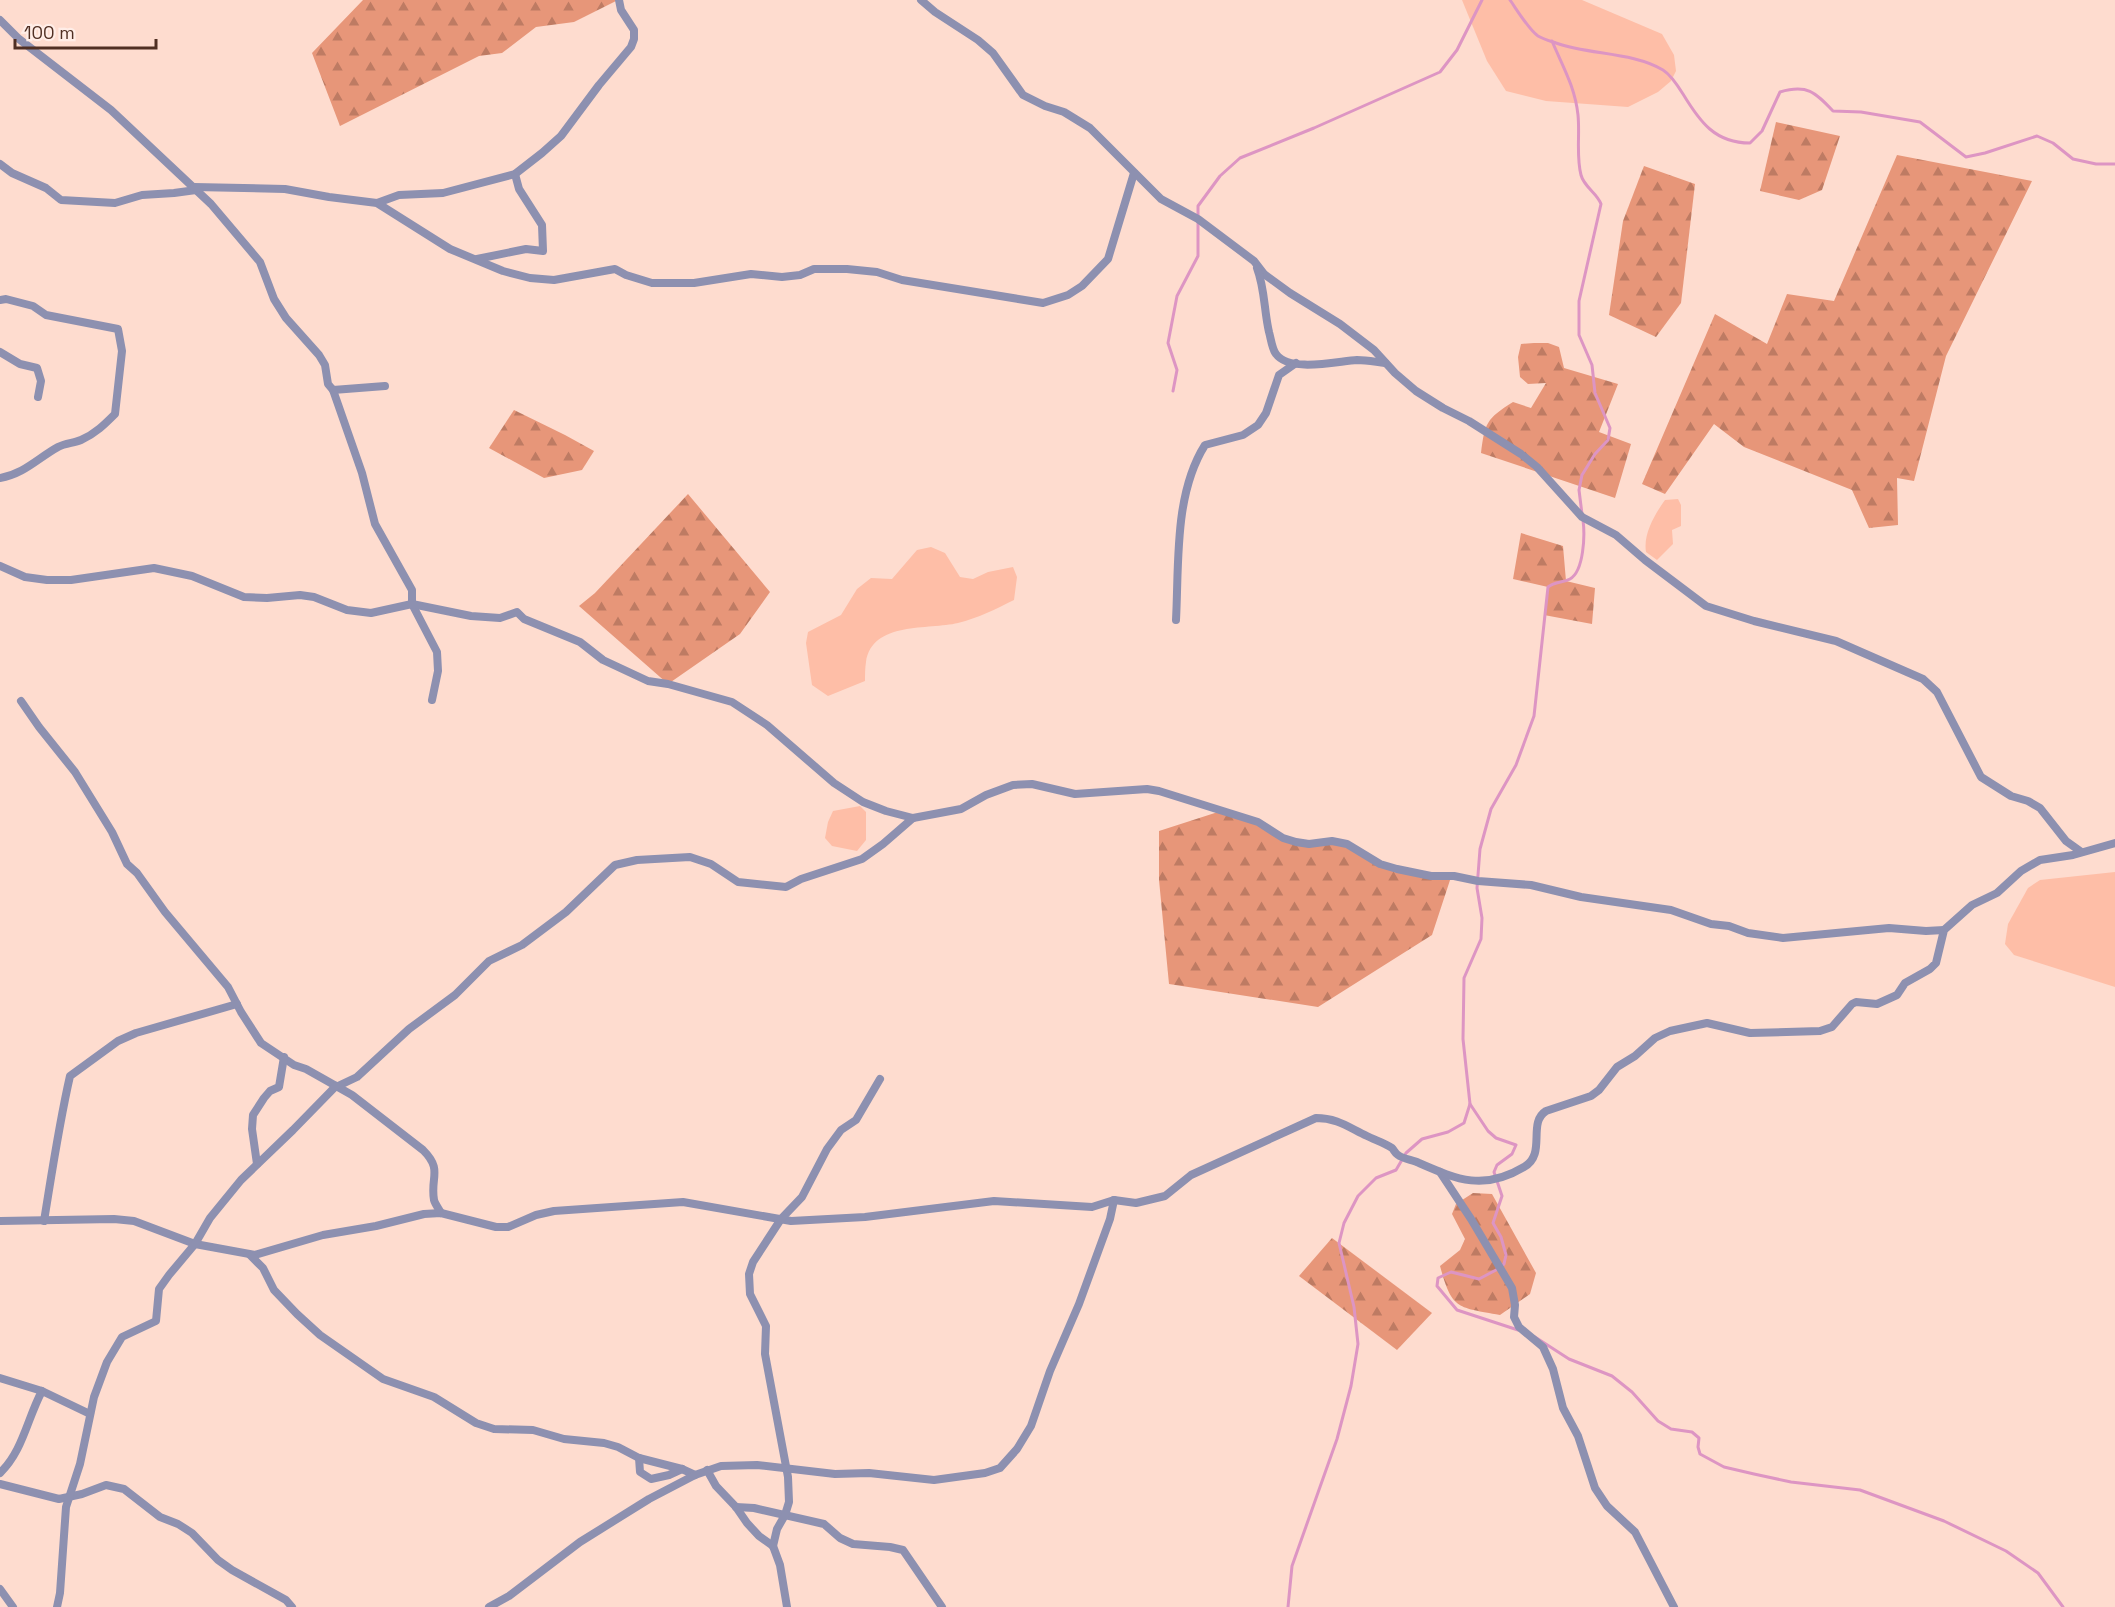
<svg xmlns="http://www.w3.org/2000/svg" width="2115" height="1607" viewBox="0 0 2115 1607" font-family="'Space Grotesk',sans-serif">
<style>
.green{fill:#febea7}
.forest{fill:url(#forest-firs)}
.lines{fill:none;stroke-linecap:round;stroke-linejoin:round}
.stream{stroke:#dd95c3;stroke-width:3}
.street{stroke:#8d90b0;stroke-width:8}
</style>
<defs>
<pattern id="forest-firs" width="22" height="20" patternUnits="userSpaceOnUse" patternTransform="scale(1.5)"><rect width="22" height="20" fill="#e79679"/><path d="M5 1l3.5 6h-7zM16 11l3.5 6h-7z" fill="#be7b63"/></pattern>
</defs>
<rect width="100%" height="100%" fill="#fedccf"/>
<g class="green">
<polygon points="1462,0 1582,0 1662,34 1674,55 1676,71 1671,81 1658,92 1628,107 1546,101 1506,91 1487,61"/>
<path d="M 1678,499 L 1681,505 L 1681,526 L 1672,530 L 1673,544 L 1657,560 L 1646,552 C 1643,534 1655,514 1665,500 Z"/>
<path d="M 931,547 L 945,553 L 960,577 L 973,579 L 988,572 L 1013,567 L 1017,577 L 1014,600 C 996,609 978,618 958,623 C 929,630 872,621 866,662 C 865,668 865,675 865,681 L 828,696 L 812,685 L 806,643 L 808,632 L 841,615 L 857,589 L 871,578 L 892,579 L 917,550 Z"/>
<polygon points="860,806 866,812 866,840 857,851 832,846 825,838 828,822 833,811"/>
<polygon points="2115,872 2115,987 2014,955 2005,944 2008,924 2028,888 2040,880"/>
</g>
<g class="forest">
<polygon points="363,0 616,0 616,1 574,22 536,27 502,53 479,56 340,126 312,53"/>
<polygon points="1776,122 1840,136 1822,190 1799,200 1760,191"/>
<polygon points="1897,155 2032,181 1946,356 1914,481 1897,478 1898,525 1869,528 1852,490 1744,447 1714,424 1665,494 1642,484 1715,314 1767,344 1787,294 1834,301"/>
<polygon points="1644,166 1695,184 1681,303 1656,337 1609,315 1623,221"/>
<path d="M 1534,343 L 1548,343 L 1559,347 L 1564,368 L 1618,384 L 1599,432 L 1631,444 L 1615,498 L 1481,453 C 1485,423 1486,419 1513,402 L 1531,408 L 1546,383 L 1528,384 L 1520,377 L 1518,357 L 1521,344 Z"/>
<polygon points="514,410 565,435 594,451 582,470 544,478 489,448"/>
<polygon points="688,494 770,592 740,634 668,684 579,606 595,593"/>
<polygon points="1521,533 1563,546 1566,581 1595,588 1592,624 1544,615 1548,587 1513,579"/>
<polygon points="1221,811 1258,822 1289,841 1341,842 1396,872 1452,874 1432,935 1318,1007 1169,984 1159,880 1159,831"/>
<path d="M 1473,1193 L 1492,1194 L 1536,1273 L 1530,1294 L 1500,1315 C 1457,1307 1452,1310 1440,1266 L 1460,1250 L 1465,1239 L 1452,1214 L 1456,1204 Z"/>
<polygon points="1332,1238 1432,1313 1397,1350 1299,1276"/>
</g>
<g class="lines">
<g class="stream">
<path d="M 1510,0 C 1517,10 1529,30 1538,36 C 1543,39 1550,41 1556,43 C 1589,55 1633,52 1663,70 C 1671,75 1678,86 1683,94 C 1700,122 1715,143 1750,143 L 1762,131 L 1780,92 C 1807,84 1815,92 1833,111 L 1861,112 L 1920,122 L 1966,157 L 1985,153 L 2037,136 L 2053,143 L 2073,159 L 2096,164 L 2115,164"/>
<path d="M 1552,41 C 1563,67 1575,87 1578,115 C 1580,135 1576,156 1581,175 C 1584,187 1597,193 1601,204 L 1579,301 L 1579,335 L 1592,365 L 1595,393 L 1610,428 L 1608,440 L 1595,454 L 1582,475 L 1579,490 L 1582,514"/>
<polyline points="1173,391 1177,370 1168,343 1177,296 1198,256 1198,206 1220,176 1240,158 1314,128 1440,72 1457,50 1482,0"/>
<polyline points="1470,1104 1488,1131 1496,1138 1516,1145 1512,1154 1497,1165 1494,1172 1502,1196 1493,1223 1501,1237 1506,1255 1504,1264 1498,1269 1479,1279 1451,1272 1438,1278 1437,1286 1457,1310 1518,1330"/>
<polyline points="1535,1337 1569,1359 1612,1376 1632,1392 1658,1421 1671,1429 1692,1432 1699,1438 1698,1447 1700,1454 1724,1467 1754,1474 1791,1482 1860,1490 1944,1521 2006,1551 2038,1573 2063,1607"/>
<path d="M 1288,1607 L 1292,1566 L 1337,1439 L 1351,1386 L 1358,1344 L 1354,1307 L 1339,1243 L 1344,1223 L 1358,1196 L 1376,1178 L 1396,1170 L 1406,1153 L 1422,1139 L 1448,1132 L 1464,1123 L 1470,1104 L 1463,1039 L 1464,978 L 1481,939 L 1482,918 L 1477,888 L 1480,849 L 1491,809 L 1516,765 L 1534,716 L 1548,587 C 1555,581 1563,583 1570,579 C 1584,571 1585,535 1583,520"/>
</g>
<g class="street">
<polyline points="921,0 935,12 978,40 993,53 1023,95 1045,106 1064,112 1090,128 1161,199 1198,219 1254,261 1264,274 1290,293 1340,324 1374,350 1395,373 1416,391 1443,408 1469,421 1521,454 1537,467 1582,517 1616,535 1645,560 1706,606 1754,621 1836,641 1923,679 1937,692 1981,777 2011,796 2028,801 2040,808 2066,841 2080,851"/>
<polyline points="0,20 19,39 111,110 211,204 260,262 274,299 286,318 319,355 325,365 328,384 333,390 385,386"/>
<polyline points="0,164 12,173 46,188 61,200 115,203 142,195 174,193 196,190"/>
<polyline points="194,187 285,189 329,197 377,203 450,249 503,271 530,278 554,280 615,269 626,275 652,283 694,283 751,274 782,277 800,275 814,269 847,269 877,272 902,280 1043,303 1068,295 1082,286 1108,259 1134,173"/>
<polyline points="377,203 399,195 443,193 515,174 542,153 561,136 599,85 631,47 634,39 634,30 621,10 619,0"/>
<polyline points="477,259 526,249 543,251 542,225 519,189 515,174"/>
<path d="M 1257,268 C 1265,289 1264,311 1269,332 C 1271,339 1272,349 1276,354 C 1290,373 1338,361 1357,360 C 1367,360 1376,362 1385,363"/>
<path d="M 0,300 L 6,299 L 33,306 L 46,315 L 118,329 L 122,351 L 115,414 C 105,424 95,434 81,440 C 74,443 65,443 58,447 C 38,458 24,474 0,478"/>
<polyline points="0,352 20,364 37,368 41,381 38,397"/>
<polyline points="333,390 362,473 375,524 412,590 412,604 437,652 438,671 432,700"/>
<polyline points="0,566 25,577 47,580 71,580 154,568 192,576 244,597 267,598 300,595 314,597 347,610 371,613 412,604 471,616 500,618 517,612 524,619 580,642 603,660 648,681 668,684 732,702 767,725 834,783 863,802 886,811 913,818"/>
<path d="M 1176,620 C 1179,564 1174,494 1205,445 L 1243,435 L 1258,425 L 1266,413 L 1279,375 L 1296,363"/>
<path d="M 21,701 L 39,727 L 75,772 L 112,832 L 127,864 L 137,873 L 165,912 L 228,987 L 241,1012 L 261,1043 L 294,1065 L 306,1069 L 352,1095 L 423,1150 C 443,1170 430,1177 434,1200 C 435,1204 439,1209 441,1213"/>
<polyline points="338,1086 357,1077 409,1029 455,995 489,961 522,945 566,912 615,865 637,860 690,857 711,864 738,882 786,887 801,879 862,859 883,844 913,818 961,809 986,795 1013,785 1032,784 1075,794 1147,789 1159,791 1258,822 1283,838 1296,842 1309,844 1332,841 1347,844 1380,864 1397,869 1431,876 1454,876 1478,881 1531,885 1581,897 1671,910 1711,924 1729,926 1748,933 1783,938 1889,928 1926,931 1944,930"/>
<polyline points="257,1164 252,1129 253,1115 264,1098 270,1091 279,1087 284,1057"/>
<polyline points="1440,1172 1471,1219 1512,1288 1515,1305 1514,1317 1519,1327 1543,1347 1553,1369 1563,1408 1578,1436 1595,1488 1607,1506 1635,1532 1674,1607"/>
<path d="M 0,1221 L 114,1219 L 134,1221 L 195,1244 L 255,1255 L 323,1235 L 376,1226 L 424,1214 L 441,1213 L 496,1227 L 508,1227 L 536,1215 L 554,1211 L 683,1202 L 791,1221 L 865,1217 L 994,1201 L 1092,1207 L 1114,1200 L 1136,1203 L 1165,1196 L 1191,1175 L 1316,1118 C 1337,1118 1348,1127 1367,1136 C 1375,1140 1385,1143 1392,1148 C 1394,1150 1395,1153 1398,1155 C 1403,1159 1413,1160 1419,1163 C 1458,1180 1484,1191 1524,1167 C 1547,1154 1527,1123 1546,1111 L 1591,1096 L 1599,1090 L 1617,1067 L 1635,1056 L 1655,1038 L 1670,1031 L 1707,1023 L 1750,1033 L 1820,1031 L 1832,1027 L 1852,1004 L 1856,1002 L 1877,1004 L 1897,995 L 1905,983 L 1930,969 L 1936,963 L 1944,930 L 1972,905 L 1997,893 L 2021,871 L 2040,860 L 2073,855 L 2115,843"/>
<path d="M 44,1221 C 52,1172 59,1124 70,1076 L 118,1041 L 136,1033 L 237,1004"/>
<polyline points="250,1255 263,1268 274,1290 297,1314 320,1335 383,1379 434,1397 476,1423 494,1429 533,1430 564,1439 604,1443 618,1447 639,1458 682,1469 695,1475"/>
<polyline points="0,1378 42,1391 90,1414"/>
<polyline points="639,1458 640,1472 651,1479 669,1475 682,1469"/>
<polyline points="707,1470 716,1486 736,1507 747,1523 759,1536 773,1546 780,1565 787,1607"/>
<path d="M 0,1473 C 23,1451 27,1419 42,1391"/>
<polyline points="0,1484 59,1499 82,1494 106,1485 124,1489 160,1517 178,1524 192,1533 218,1560 232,1570 286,1600 292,1607"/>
<polyline points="736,1507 754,1508 824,1524 840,1538 853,1544 890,1547 903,1550 942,1607"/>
<polyline points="773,1546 777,1529 785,1515 789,1502 788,1477 765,1354 766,1326 750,1294 749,1274 753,1262 781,1219 802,1197 827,1149 841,1130 856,1120 880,1079"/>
<polyline points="0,1589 13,1607"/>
<polyline points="57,1607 60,1593 66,1507 80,1464 94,1397 107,1362 122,1337 156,1321 159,1289 169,1275 195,1244 210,1218 241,1180 293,1130 336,1086"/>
<polyline points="489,1607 509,1596 580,1542 649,1499 695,1475 721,1466 757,1465 835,1474 869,1473 934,1480 985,1473 1000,1468 1017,1449 1031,1426 1050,1371 1079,1304 1110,1219 1114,1200"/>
</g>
</g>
<path d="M15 39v9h141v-9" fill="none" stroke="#502f23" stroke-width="3"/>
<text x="24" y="39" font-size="18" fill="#502f23" stroke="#ffede7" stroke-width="4.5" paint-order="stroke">100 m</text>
</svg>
